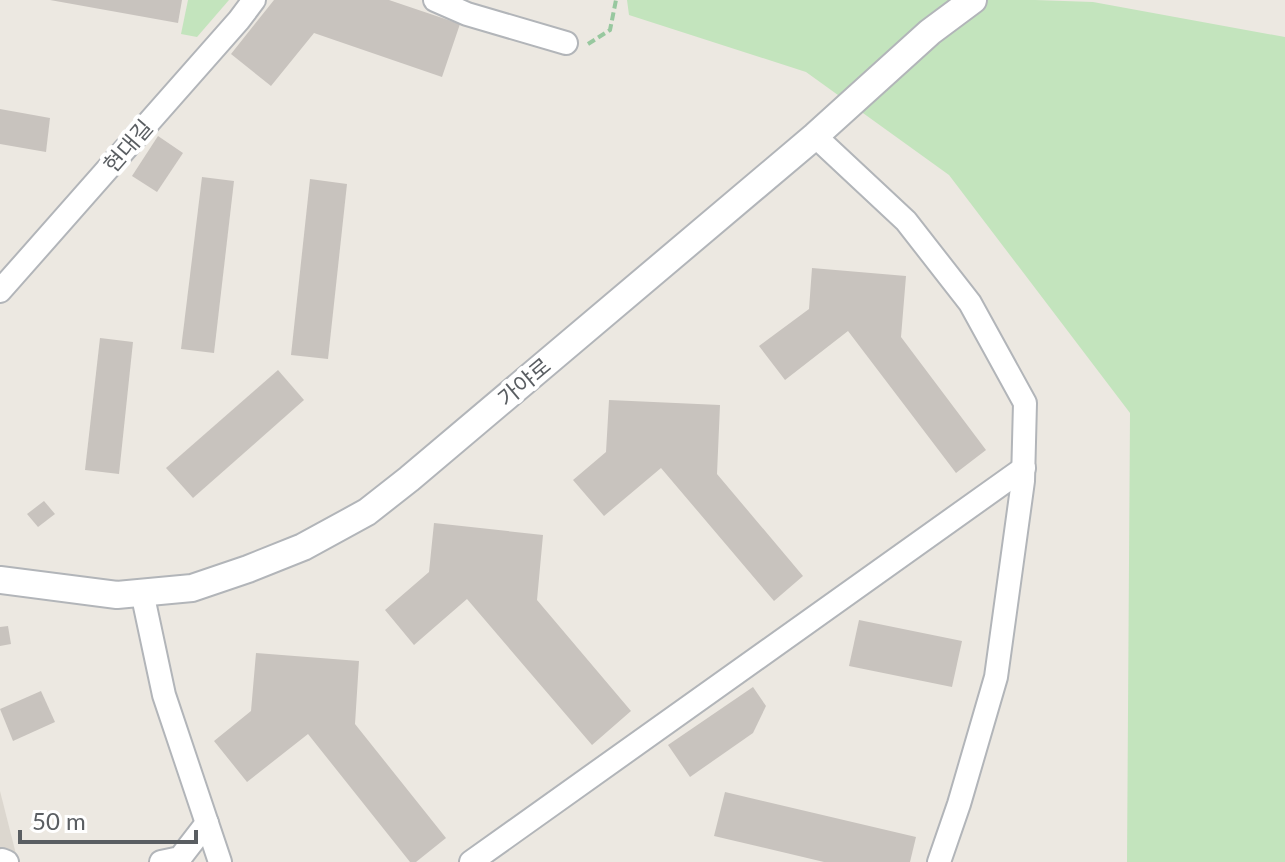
<svg xmlns="http://www.w3.org/2000/svg" width="1285" height="862" viewBox="0 0 1285 862" font-family="Lato,'Noto Sans KR',sans-serif">
<style>
.education{fill:#dcd7cf}
.green{fill:#c3e4bd}
.building{fill:#c8c3be}
.lines{fill:none;stroke-linecap:round;stroke-linejoin:round}
.minor-casing{stroke:#b2b5b9;stroke-width:26}
.tertiary-casing{stroke:#b2b5b9;stroke-width:30}
.path{stroke:#98c89f;stroke-width:4;stroke-dasharray:8 4;stroke-linecap:butt}
.minor{stroke:#fff;stroke-width:22}
.tertiary{stroke:#fff;stroke-width:26}
.labels{text-anchor:middle;stroke-width:8;stroke-linejoin:round;paint-order:stroke}
.street-label{font-size:22px;fill:#5a5e62;stroke:#fff}
</style>
<rect width="100%" height="100%" fill="#ece8e1"/>
<polygon class="education" points="0,791 18,862 0,862"/>
<g class="green">
<polygon points="188,0 229,0 197,37 181,34"/>
<polygon points="627,0 1035,0 1093,2 1285,37 1285,862 1127,862 1130,413 949,175 806,72 629,15"/>
</g>
<g class="building">
<polygon points="50,0 182,0 178,23"/>
<polygon points="274,0 389,0 460,24 442,77 314,33 271,86 231,54"/>
<polygon points="0,109 50,118 46,152 0,144"/>
<polygon points="158,136 183,153 157,192 132,176"/>
<polygon points="202,177 234,181 214,353 181,349"/>
<polygon points="310,179 347,184 328,359 291,355"/>
<polygon points="812,268 906,276 901,337 986,450 956,473 848,331 785,380 759,346 809,309"/>
<polygon points="100,338 133,342 119,474 85,470"/>
<polygon points="278,370 304,400 193,498 166,468"/>
<polygon points="609,400 720,405 717,474 803,576 774,601 661,468 604,516 573,480 606,452"/>
<polygon points="44,501 55,514 38,527 27,514"/>
<polygon points="434,523 543,535 537,600 631,711 592,745 467,599 414,645 385,610 429,572"/>
<polygon points="859,620 962,641 952,687 849,666"/>
<polygon points="8,626 11,644 0,646 0,627"/>
<polygon points="256,653 359,661 355,724 446,838 416,862 410,862 308,734 247,782 214,741 251,711"/>
<polygon points="753,687 766,706 753,733 690,777 668,745"/>
<polygon points="41,691 55,722 13,741 0,709"/>
<polygon points="725,792 916,837 910,862 824,862 714,836"/>
</g>
<g class="lines">
<defs>
<g id="minor">
<polyline points="435,0 467,14 566,43"/>
<polyline points="815,136 906,221 970,303 1025,403 1023,481 996,677 959,804 939,862"/>
<polyline points="0,291 239,20 254,0"/>
<polyline points="142,592 164,695 220,862"/>
<polyline points="2,860 7,862"/>
<polyline points="161,862 180,858 207,823"/>
<polyline points="471,862 1024,468"/>
</g>
<polyline id="tertiary" points="0,580 117,595 192,588 248,569 303,547 367,512 409,479 815,136 930,32 973,0"/>
</defs>
<use href="#minor" class="minor-casing"/>
<use href="#tertiary" class="tertiary-casing"/>
<polyline class="path" points="588,44 610,30 616,0"/>
<use href="#minor" class="minor"/>
<use href="#tertiary" class="tertiary"/>
</g>
<g class="labels">
<g class="street-label">
<text transform="translate(128 146) rotate(-49)" y="8">현대길</text>
<text transform="translate(524 382) rotate(-40)" y="8">가야로</text>
</g>
</g>
<path d="M20 830v12h176v-12" fill="none" stroke="#5a5e62" stroke-width="4"/>
<text x="32" y="830" font-size="24" fill="#5a5e62" stroke="#ffffff" stroke-width="6" paint-order="stroke">50 m</text>
</svg>
